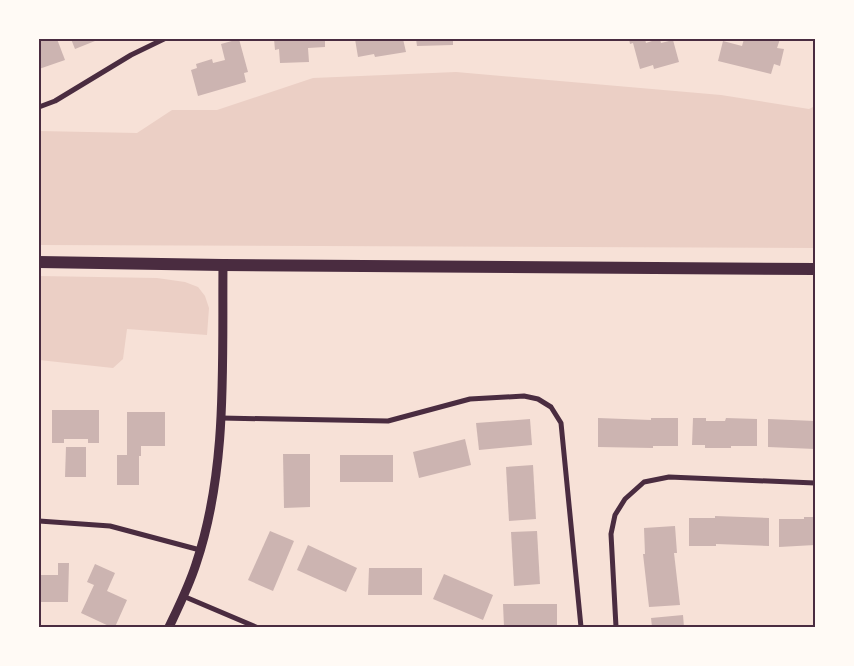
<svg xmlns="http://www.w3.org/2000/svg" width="854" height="666" viewBox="0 0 854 666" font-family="Jost,sans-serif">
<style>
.green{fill:#ebcfc5}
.building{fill:#ccb4b1}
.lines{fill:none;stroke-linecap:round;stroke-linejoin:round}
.minor{stroke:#4a2c40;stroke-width:5}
.tertiary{stroke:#4a2c40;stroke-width:9}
.primary{stroke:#4a2c40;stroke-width:12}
.neatline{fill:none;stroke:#4a2c40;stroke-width:2}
</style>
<rect width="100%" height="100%" fill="#f7e1d7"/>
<g class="green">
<polygon points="456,72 721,95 809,109 815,106 815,248 39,245 39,131 137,133 172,110 217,110 313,78"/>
<polygon points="39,276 157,278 185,282 198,287 205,296 209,308 207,335 127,329 123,359 113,368 39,360"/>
</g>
<g class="building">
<polygon points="39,39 57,39 65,60 39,69"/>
<polygon points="71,39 94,39 95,41 75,49"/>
<polygon points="239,39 248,72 244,73 246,82 198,96 191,70 197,68 196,64 212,59 213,63 225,60 221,44"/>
<polygon points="274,39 325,39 325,47 308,48 309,62 280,63 279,49 275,50"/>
<polygon points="355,39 403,39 406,52 375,57 374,54 358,57"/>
<polygon points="416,39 453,39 453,45 417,46"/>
<polygon points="629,39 645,39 646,43 652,41 652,39 660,39 661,43 673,40 679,62 654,69 653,65 640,69 633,43 630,44"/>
<polygon points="744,39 780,39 777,48 784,49 780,66 774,64 771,74 718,61 723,41 742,46"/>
<polygon points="52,410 99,410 99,443 88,443 88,439 64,439 64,443 52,443"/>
<polygon points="127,412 165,412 165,446 141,446 141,456 139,456 139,485 117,485 117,455 127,455"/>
<polygon points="598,418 651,420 651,418 678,418 678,446 653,446 653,448 598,447"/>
<polygon points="693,418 706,418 706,421 725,421 726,418 757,419 757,446 731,446 731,448 705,448 705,445 692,445"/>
<polygon points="530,419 532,445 479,450 476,423"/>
<polygon points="768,419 815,421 815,449 768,447"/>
<polygon points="465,439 471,465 419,478 413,452"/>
<polygon points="66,447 86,447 86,477 65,477"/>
<polygon points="283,454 310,454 310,507 284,508"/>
<rect x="340" y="455" width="53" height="27"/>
<polygon points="533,465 536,519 509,521 506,467"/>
<polygon points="715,516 769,518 769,546 716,544 716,546 689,546 689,518 715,518"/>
<polygon points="804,517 815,517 815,545 779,547 779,519 804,519"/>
<polygon points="675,526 677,553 674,553 680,605 649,607 643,554 645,554 644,528"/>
<polygon points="270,531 294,541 273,591 248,580"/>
<polygon points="537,531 540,584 514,586 511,532"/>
<polygon points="308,545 357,568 346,592 297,570"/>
<polygon points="58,563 69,563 68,602 39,602 39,575 58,575"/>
<polygon points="95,564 115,573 107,591 127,600 115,627 111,627 81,613 94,585 87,582"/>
<polygon points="369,568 422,568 422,595 368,595"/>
<polygon points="444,574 493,595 483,620 433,599"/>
<polygon points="503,604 557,604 557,627 504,627"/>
<polygon points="683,615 684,627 652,627 651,618"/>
</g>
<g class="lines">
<g class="minor">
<polyline points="39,107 55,101 131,55 164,39"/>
<polyline points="221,418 388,421 470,399 524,396 538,399 551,407 561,423 581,627"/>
<polyline points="39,521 110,526 200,550"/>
<polyline points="183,596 256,627"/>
<polyline points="616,627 611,534 615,515 625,499 644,482 669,477 815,483"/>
</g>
<path class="tertiary" d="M 169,627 C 179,606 189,586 196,564 C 228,469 222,364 223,265"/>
<polyline class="primary" points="39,262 223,265 815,269"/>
</g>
<rect width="854" height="666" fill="none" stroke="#fffaf5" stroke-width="80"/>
<rect x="40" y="40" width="774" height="586" class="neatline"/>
</svg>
